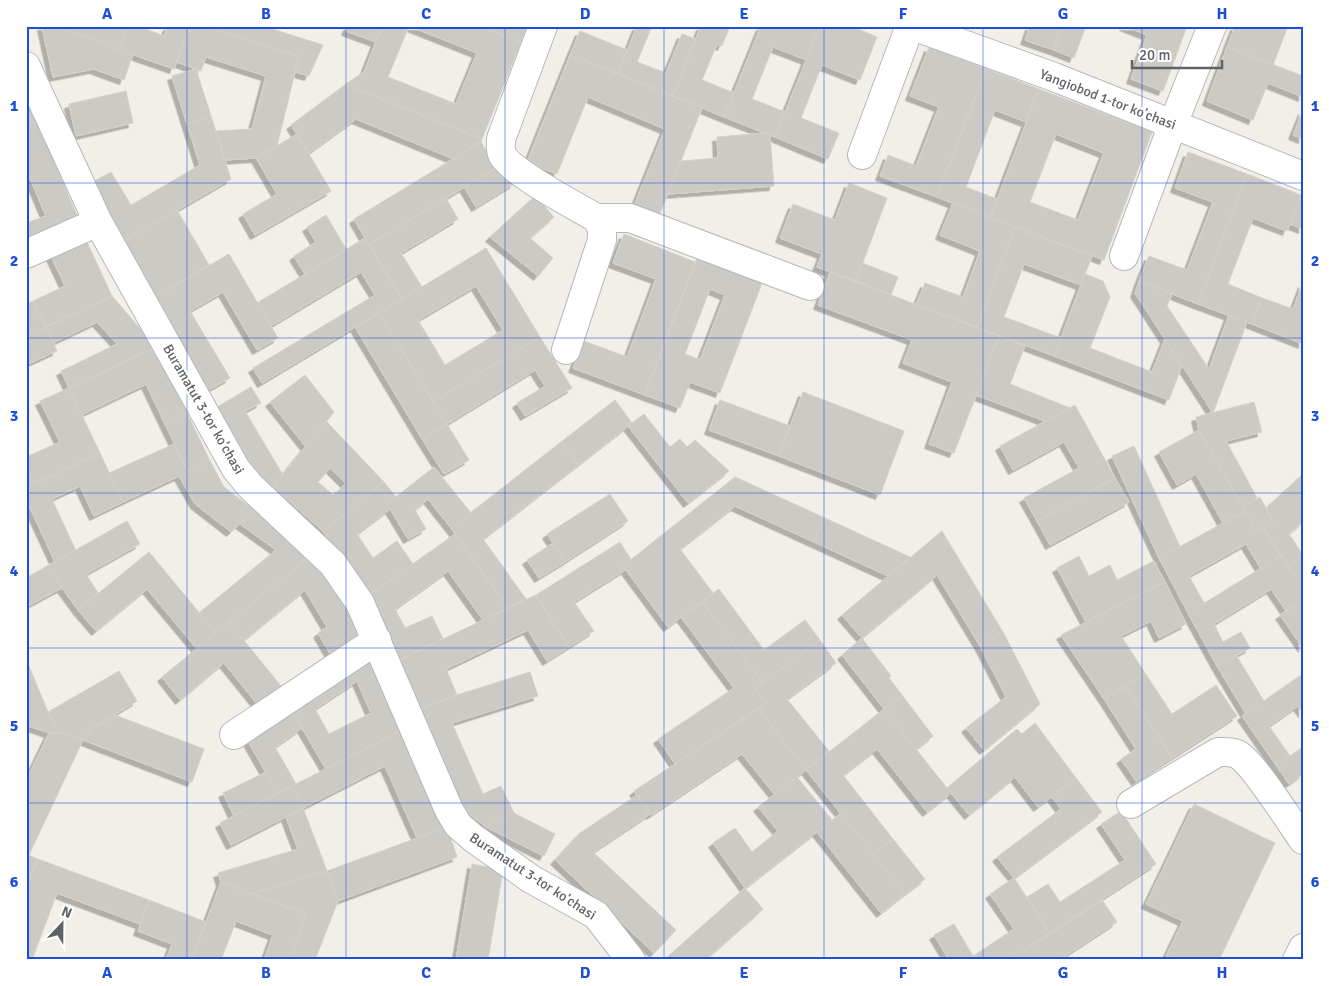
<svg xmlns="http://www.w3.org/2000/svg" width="1329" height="986" viewBox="0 0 1329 986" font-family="Signika,sans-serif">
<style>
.building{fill:#cccac5;stroke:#d6d1c6;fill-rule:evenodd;filter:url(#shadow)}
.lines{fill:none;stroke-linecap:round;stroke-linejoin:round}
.minor-casing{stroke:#b5b8bc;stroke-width:30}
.minor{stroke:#fff;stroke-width:28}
.grid{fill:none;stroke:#1d4ed8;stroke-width:1;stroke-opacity:0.55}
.labels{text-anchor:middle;stroke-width:4.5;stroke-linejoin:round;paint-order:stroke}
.street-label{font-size:14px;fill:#5f6368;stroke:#fff}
.neatline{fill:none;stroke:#1d4ed8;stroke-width:2}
.grid-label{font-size:16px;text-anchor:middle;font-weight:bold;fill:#1d4ed8}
</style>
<defs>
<filter id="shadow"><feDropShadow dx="-4.5" dy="4.5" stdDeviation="0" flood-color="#0004"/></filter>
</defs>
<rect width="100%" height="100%" fill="#f1efe8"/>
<g class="building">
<polygon points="42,26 70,26 71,31 133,54 124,80 94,69 53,77"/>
<polygon points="70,26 128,26 120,50 71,31"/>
<polygon points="128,26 138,26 164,36 168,26 190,26 174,69 120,50"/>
<polygon points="190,26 204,26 299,56 277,146 256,158 225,160 216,131 252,129 266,76 206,57 201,71 177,62"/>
<polygon points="218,26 263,26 323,45 309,76 295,72 299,56 217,30"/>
<polygon points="348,26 382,26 376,42 346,31"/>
<polygon points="382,26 409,26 388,77 456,104 477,53 409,26 481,26 521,42 482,139 346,84 364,72"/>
<polygon points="481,26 527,26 521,42"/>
<polygon points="637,26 652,26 637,62 666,73 682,34 696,39 673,96 618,74"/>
<polygon points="701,26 730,26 722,46 717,44 702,80 734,93 724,117 673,96"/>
<polygon points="761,26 820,26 807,60 773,47 752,99 785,112 775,137 724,117"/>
<polygon points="820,26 851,26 877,37 860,80 822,65 801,118 839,133 828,159 775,137"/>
<polygon points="1030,26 1062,26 1054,50 1025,40"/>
<polygon points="1062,26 1086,26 1074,58 1054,50"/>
<polygon points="1124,26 1179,26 1186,29 1163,91 1131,79 1147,35"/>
<polygon points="1235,26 1288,26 1273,65 1227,47"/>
<polygon points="580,31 627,50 618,74 570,55"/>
<polygon points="929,47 986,69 937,197 880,176 888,155 916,166 939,107 910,96"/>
<polygon points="1227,47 1303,76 1303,97 1268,83 1253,120 1207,101"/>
<polygon points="570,55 702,108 659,216 634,206 665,129 588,97 557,174 527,162"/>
<polygon points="196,69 211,116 187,124 172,76"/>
<polygon points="986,69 1039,89 1026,122 995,110 966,187 997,199 990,218 937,197"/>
<polygon points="346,84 482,139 481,142 454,159 356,119 309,153 291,125"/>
<path d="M 1039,89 L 1152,132 L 1104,260 L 990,218 ZM 1056,134 L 1104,153 L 1078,220 L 1030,202 Z"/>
<polygon points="26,90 37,121 26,125"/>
<polygon points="126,91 133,123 76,136 69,104"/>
<polygon points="1303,110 1303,139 1293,135"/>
<polygon points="211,116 231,179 121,243 87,185 111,172 131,205 200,165 187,124"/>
<polygon points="37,121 80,223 26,243 26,223 46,216 26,169 26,125"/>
<polygon points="765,133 770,135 774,186 668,194 681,161 718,158 717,137"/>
<polygon points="297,134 331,191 255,235 243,214 277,194 256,158"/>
<polygon points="481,142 496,168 369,245 354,219"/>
<polygon points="1188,152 1247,174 1198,304 1139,281 1149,256 1187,270 1213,202 1175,188"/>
<polygon points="503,164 515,183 476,207 464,187"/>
<polygon points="1247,174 1301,195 1287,231 1253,218 1228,284 1262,298 1252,324 1198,304"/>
<polygon points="849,183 887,198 856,281 817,267 822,254 780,238 793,204 835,220"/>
<polygon points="1301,195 1303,195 1303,229 1290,224"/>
<polygon points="535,196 554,217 530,238 553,258 538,276 490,237"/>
<polygon points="446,198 458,219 401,253 422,287 402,299 369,245"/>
<polygon points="953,203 1015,227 977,327 916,305 925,283 963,297 980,251 940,235"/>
<polygon points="177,210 209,265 153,298 121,243"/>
<polygon points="326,215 346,249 305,274 294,256 316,242 307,227"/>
<polygon points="1015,227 1092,256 1081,285 1024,264 1004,317 1061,338 1054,356 977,327"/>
<polygon points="624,234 695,262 645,395 573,368 584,341 627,357 656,279 613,263"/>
<polygon points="85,238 112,296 46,327 33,301 65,286 50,254"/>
<polygon points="365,238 402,299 262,383 253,368 375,295 361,272 271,326 257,303"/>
<path d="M 486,248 L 540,337 L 433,402 L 379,313 ZM 476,286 L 503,330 L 445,365 L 418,320 Z"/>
<polygon points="229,254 278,338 257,350 223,292 190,311 230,378 207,391 153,298"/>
<path d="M 697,258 L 762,283 L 720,393 L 690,382 L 680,408 L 645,395 ZM 710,289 L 725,295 L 700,360 L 685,354 Z"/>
<polygon points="862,263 898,277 891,295 856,281"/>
<polygon points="830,272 999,336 954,453 929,444 952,382 903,363 912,340 818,305"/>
<polygon points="1085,274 1103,281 1110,297 1090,348 1152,372 1165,339 1182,365 1169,400 1054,356"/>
<polygon points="1139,281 1172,294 1167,306 1209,369 1229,315 1247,322 1213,413 1135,293"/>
<polygon points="1303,283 1303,344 1252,324 1262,298 1293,309"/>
<polygon points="112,296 156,347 69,388 61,371 117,344 97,322 53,343 46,327"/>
<polygon points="33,301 46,327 26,336 26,304"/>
<polygon points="379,313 447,424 422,439 355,327"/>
<polygon points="46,327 57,351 26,365 26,336"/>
<polygon points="999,336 1025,346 1010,384 1070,408 1045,421 976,395"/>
<polygon points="540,337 572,388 525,416 517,403 545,386 535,370 447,424 433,402"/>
<polygon points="156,347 187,413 165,424 146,384 81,415 69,388"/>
<polygon points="305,375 334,412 306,447 270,402"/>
<polygon points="251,387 261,403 245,411 283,475 273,487 257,474 217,407"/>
<polygon points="69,388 100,453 35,484 26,466 26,457 60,442 40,401"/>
<polygon points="803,392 904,431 880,495 779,456"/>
<polygon points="615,400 632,423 578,465 561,442"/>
<polygon points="720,400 790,426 779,456 709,430"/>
<polygon points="1254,402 1262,432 1226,441 1257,498 1242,507 1199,430 1196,417"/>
<polygon points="1075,405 1115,478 1037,521 1024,498 1079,468 1064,442 1013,470 1000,446"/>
<polygon points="187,413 210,461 188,472 165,424"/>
<polygon points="644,414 670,447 680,439 687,447 695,440 729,471 688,503 628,426"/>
<path d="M 326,421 L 384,482 L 323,531 L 273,487 ZM 330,468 L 346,484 L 333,495 L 318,482 Z"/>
<polygon points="447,424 469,460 444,474 422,439"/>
<polygon points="1199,430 1245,511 1223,523 1196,474 1177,485 1159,452"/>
<polygon points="561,442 578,465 483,539 526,599 508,608 451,528"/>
<polygon points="174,444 188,472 123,502 109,473"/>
<polygon points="1134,446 1180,547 1159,558 1112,456"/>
<polygon points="100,453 123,502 94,516 80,486 52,499 76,551 55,562 26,499 26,488"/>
<polygon points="210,461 224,487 254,510 231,532 195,504 179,476"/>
<polygon points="26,466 35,484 26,488"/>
<polygon points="434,467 471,513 451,528 428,499 415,510 426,529 408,539 387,504"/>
<polygon points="1303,474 1303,522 1289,534 1303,555 1289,568 1263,527 1273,522 1266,508"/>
<polygon points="735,477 825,518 814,542 735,506 680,549 713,593 668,627 623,566"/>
<polygon points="1115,478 1129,502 1050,545 1037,521"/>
<polygon points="384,482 396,497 387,504 390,509 357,534 373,558 397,541 413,564 366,597 323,531"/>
<polygon points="610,494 628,521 565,562 547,534"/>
<polygon points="1260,497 1273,522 1256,531 1242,507"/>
<polygon points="254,510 313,554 216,633 199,613 276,550 240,524"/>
<polygon points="1245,511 1256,531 1263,527 1281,556 1261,569 1246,544 1189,576 1204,603 1188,613 1159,558"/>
<polygon points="825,518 910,557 888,576 814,542"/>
<polygon points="127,521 140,544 86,574 98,593 78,610 62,588 49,565"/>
<polygon points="942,531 1003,632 980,646 937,575 862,638 842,615"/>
<polygon points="455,534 508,608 483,620 448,571 395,609 405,628 432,616 443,639 397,661 366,597"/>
<polygon points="620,542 631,560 623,566 625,570 574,602 594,631 569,647 536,595"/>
<polygon points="553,543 565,562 539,578 527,560"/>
<polygon points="149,552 216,633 197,649 147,589 96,631 78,610"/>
<polygon points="313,554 364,640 333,659 318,633 327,627 305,590 244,640 229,622"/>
<polygon points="1303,555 1303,588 1289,568"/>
<polygon points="1079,556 1089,576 1110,565 1117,580 1154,561 1165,582 1086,622 1057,568"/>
<polygon points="1281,556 1303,588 1303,600 1286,611 1271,589 1214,624 1223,642 1241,632 1250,648 1217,666 1188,613"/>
<polygon points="49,565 62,588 26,607 26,578"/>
<polygon points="1165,582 1186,624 1159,638 1151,621 1121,636 1145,673 1104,699 1061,635"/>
<polygon points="719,589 764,650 805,620 820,640 763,683 702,602"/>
<polygon points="536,595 569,647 547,661 528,630 446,669 457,695 418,710 397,661"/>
<polygon points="1303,600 1303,648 1280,615"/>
<polygon points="702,602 763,683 755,688 766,703 675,764 658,739 734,688 681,617"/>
<polygon points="229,622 281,686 258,705 224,663 180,700 162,677"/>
<polygon points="1003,632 1040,704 984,750 966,728 1006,697 980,646"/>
<polygon points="862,638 891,676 889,678 902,695 884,709 842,655"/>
<polygon points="820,640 836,663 787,699 829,751 806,770 758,709 766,703 755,688"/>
<path d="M 370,653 L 404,729 L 326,769 L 289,706 ZM 357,681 L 371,713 L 329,734 L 315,709 Z"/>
<polygon points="1236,655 1264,701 1246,714 1217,666"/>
<polygon points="26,659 48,712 60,733 49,733 26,725"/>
<polygon points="119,671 137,701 91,729 83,740 60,733 48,712"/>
<polygon points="530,672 538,696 452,723 483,794 501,786 514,813 486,827 458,805 418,710 457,695"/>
<polygon points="1145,673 1172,714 1216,685 1237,716 1172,758 1125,686"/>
<polygon points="1301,675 1303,678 1303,713 1298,706 1269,726 1290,756 1276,765 1242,716"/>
<polygon points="1125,686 1172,758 1136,781 1121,759 1136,749 1104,699"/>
<polygon points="902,695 933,736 916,749 884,709"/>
<polygon points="289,706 302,728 275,747 296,784 278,794 245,736"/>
<polygon points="758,709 806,770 775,795 742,754 651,815 634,791"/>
<polygon points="884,709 951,793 927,812 877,749 843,775 893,839 873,854 806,770"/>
<polygon points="115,715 204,749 192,782 83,740 91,729"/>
<polygon points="1035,723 1076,778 1038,807 1015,777 969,815 947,788 1017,729 1022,734"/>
<polygon points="404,729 447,827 417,838 385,766 303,808 292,786"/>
<polygon points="49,733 60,733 83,740 29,855 26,854 26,781"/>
<polygon points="1303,747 1303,774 1289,784 1276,765"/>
<polygon points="266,772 278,794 234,816 223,793"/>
<polygon points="797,777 832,820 745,888 713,843 735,828 752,852 778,831 758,807"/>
<polygon points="1076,778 1102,812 1014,878 997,857 1061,809 1052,797"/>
<polygon points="292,786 303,808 231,845 220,823"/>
<polygon points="637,795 650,814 593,852 676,930 654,953 555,860 580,833"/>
<polygon points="1194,804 1275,843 1219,960 1175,960 1166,956 1183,921 1146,904"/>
<polygon points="303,808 327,871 252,894 221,882 218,873 298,849 286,817"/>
<polygon points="1121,811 1156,864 1050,933 1027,897 1048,884 1060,902 1125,860 1101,824"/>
<polygon points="514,813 555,834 544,856 486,827"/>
<polygon points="841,813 905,894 881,913 817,832"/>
<polygon points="447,827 457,857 338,901 327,871"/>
<polygon points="893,839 925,879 905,894 873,854"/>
<polygon points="26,854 38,859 26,889"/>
<polygon points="38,859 149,900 140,924 57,893 32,960 26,960 26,889"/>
<polygon points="472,864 503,870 488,960 456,960"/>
<polygon points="327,871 338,901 315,960 289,960 306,914 252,894"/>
<polygon points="1014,878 1050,933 1010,960 949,960 934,935 954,924 973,956 1014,929 990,894"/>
<polygon points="221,882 306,914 289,960 264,960 273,935 236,921 221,960 192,960"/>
<polygon points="745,888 763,909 705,960 664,960"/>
<polygon points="149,900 206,922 192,960 166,960 172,944 138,931"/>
<polygon points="1102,900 1117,922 1059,960 1010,960"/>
</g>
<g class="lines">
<defs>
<g id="minor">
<path d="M 543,26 L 501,139 C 501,144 500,150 502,154 C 510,172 576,206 596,218 L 602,228 L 602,240 L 566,350"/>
<polyline points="913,26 1054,77 1303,176"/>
<polyline points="26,66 98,222 236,469 250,486 333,564 360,603 449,810 458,825 473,838 531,879 596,915 631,960"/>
<polyline points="862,155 910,26"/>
<polyline points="596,218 630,218 810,286"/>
<polyline points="26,254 98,222"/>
<polyline points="1124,256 1173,124 1212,26"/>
<polyline points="234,735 377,640"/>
<path d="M 1131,804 L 1218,752 C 1225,752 1230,751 1237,754 C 1253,762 1290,822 1303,840"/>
<polyline points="1297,960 1303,948"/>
</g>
</defs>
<use href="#minor" class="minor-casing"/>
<use href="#minor" class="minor"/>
</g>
<path class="grid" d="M 187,26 L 187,960M 346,26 L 346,960M 505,26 L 505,960M 664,26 L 664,960M 824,26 L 824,960M 983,26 L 983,960M 1142,26 L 1142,960M 26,183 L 1303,183M 26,338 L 1303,338M 26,493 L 1303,493M 26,648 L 1303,648M 26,803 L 1303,803"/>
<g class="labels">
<g class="street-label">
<text transform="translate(1108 99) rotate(21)" y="5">Yangiobod 1-tor koʼchasi</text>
<text transform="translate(204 409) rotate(60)" y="5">Buramatut 3-tor koʼchasi</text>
<text transform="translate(533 876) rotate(33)" y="5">Buramatut 3-tor koʼchasi</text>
</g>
</g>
<rect width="1329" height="986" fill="none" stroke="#ffffff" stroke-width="55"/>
<g transform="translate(62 924) rotate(22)" stroke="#ffffff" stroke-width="4" paint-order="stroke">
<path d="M0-4L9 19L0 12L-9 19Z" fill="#5f6368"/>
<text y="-8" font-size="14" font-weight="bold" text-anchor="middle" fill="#5f6368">N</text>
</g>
<path d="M1132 60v8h90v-8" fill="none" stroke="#5f6368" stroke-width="2.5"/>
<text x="1139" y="60" font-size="15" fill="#5f6368" stroke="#ffffff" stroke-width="4" paint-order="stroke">20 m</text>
<rect x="28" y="28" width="1274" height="930" class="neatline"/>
<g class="grid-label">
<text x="107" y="19">A</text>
<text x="266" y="19">B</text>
<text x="426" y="19">C</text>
<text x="585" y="19">D</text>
<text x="744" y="19">E</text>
<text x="903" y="19">F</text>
<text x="1063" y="19">G</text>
<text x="1222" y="19">H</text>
<text x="14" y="111">1</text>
<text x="1315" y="111">1</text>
<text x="14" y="266">2</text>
<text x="1315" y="266">2</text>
<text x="14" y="421">3</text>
<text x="1315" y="421">3</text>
<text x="14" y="576">4</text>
<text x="1315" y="576">4</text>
<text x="14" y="731">5</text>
<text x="1315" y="731">5</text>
<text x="14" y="887">6</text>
<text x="1315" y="887">6</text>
<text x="107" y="978">A</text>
<text x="266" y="978">B</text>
<text x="426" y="978">C</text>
<text x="585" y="978">D</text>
<text x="744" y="978">E</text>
<text x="903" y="978">F</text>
<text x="1063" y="978">G</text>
<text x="1222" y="978">H</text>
</g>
</svg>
